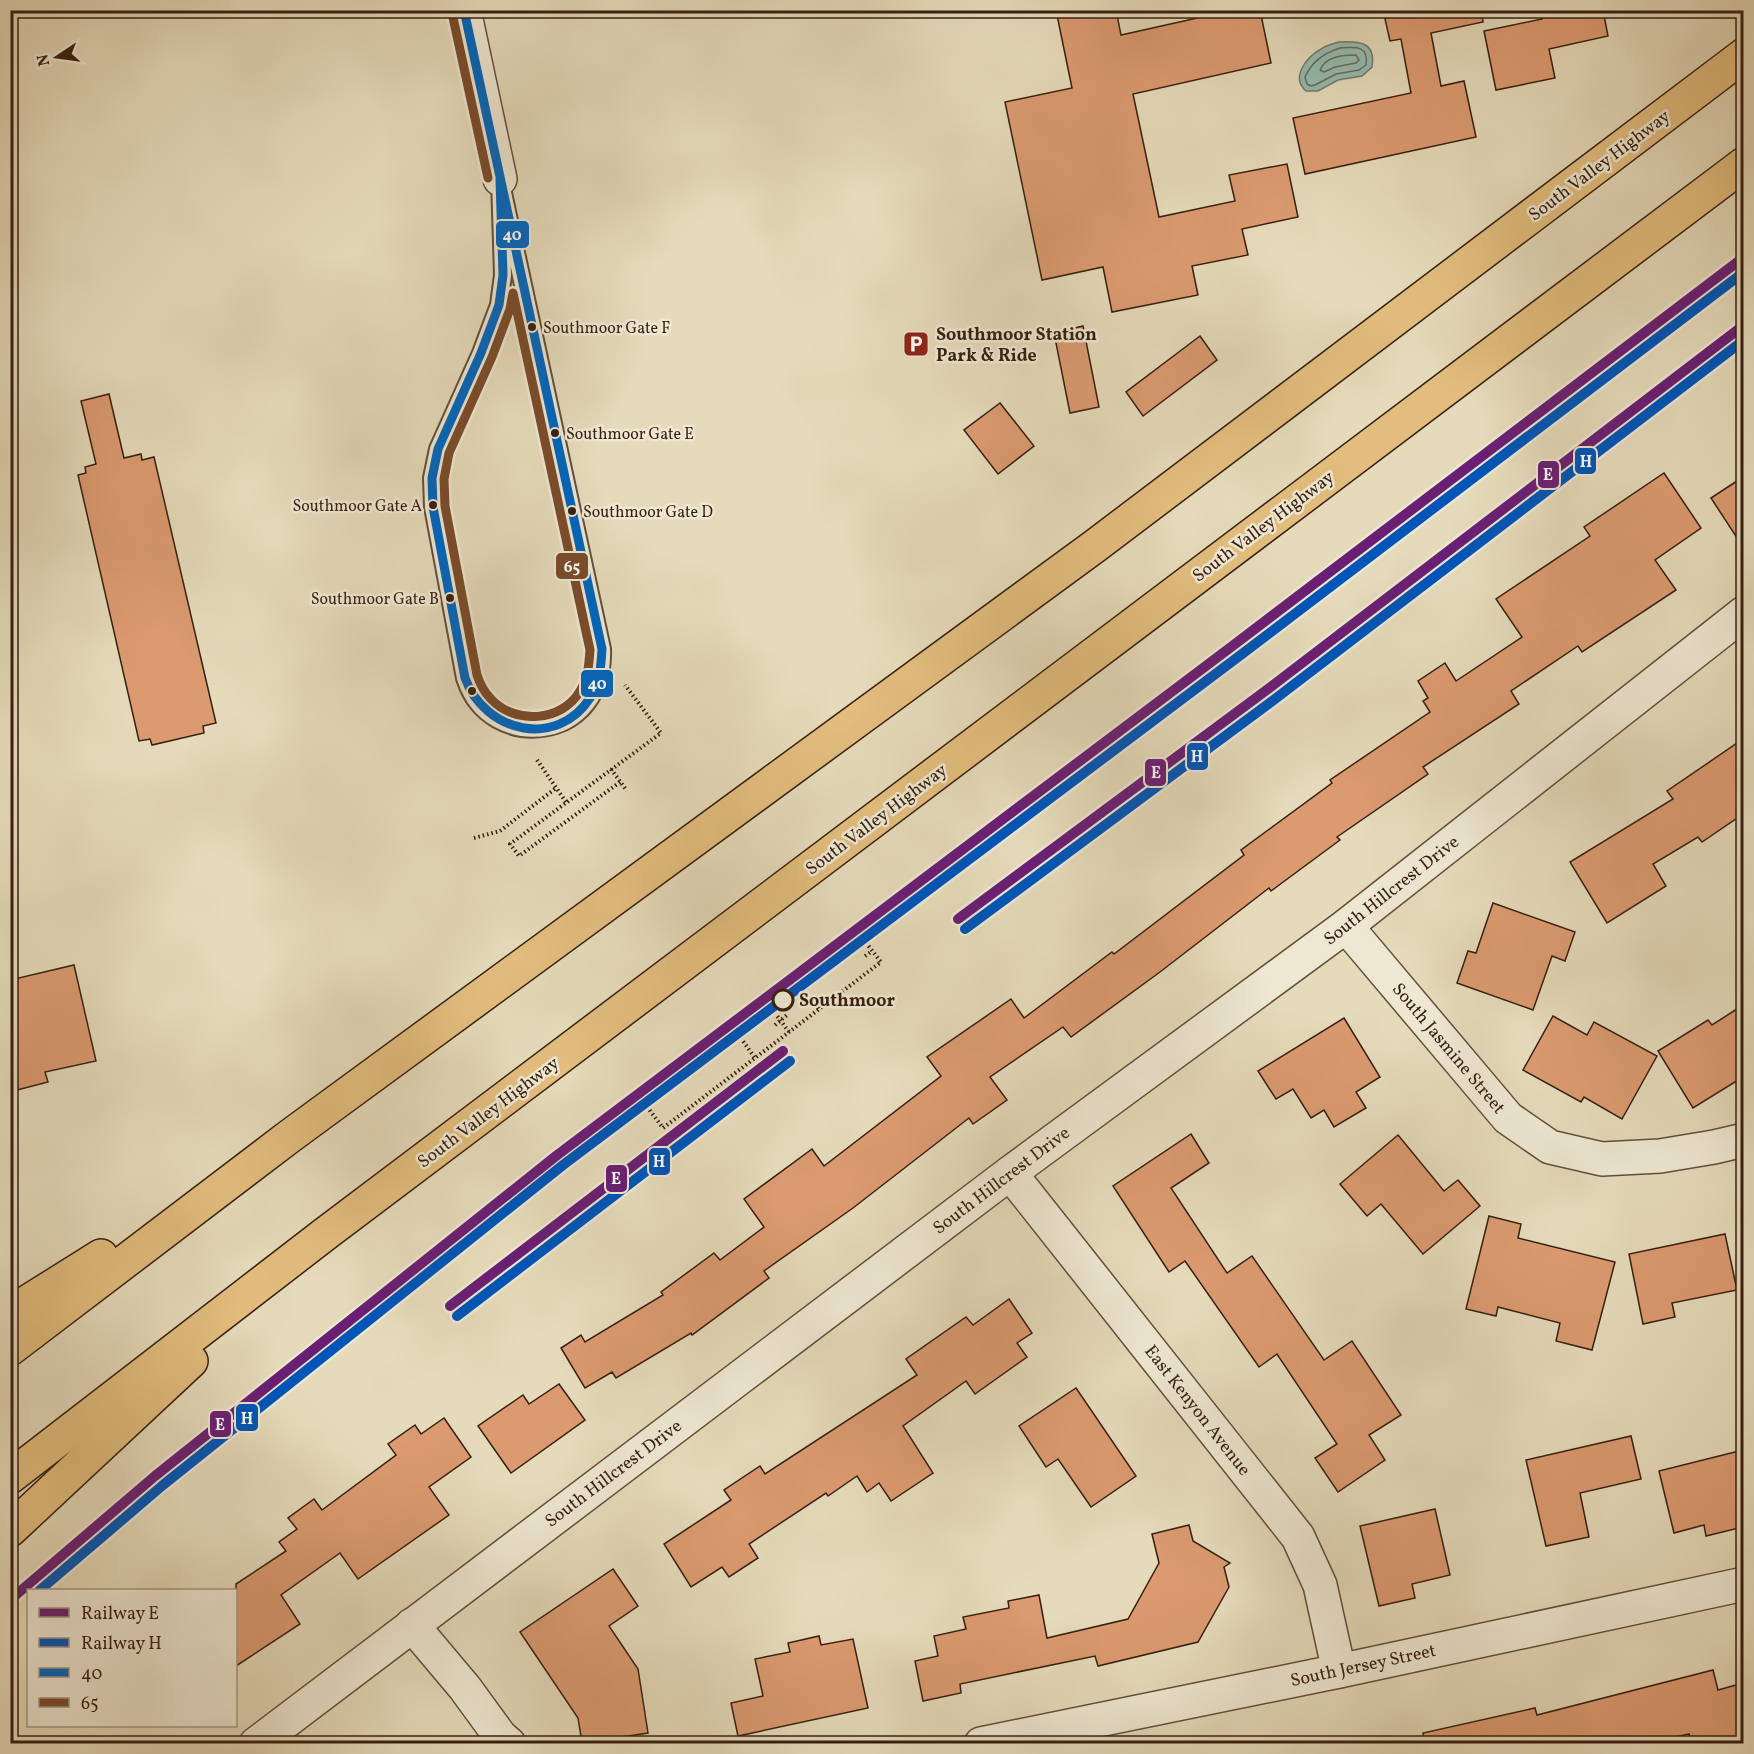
<svg xmlns="http://www.w3.org/2000/svg" width="1754" height="1754" viewBox="0 0 1754 1754" font-family="Vollkorn,serif">
<style>
.water{fill:#96bbb0;stroke:#707d70;stroke-width:1.5}
.lines{fill:none;stroke-linecap:round;stroke-linejoin:round}
.shore{stroke:#666d60;stroke-width:1.5}
.building{fill:#db9a70;stroke:#361f10;stroke-width:1.5}
.service-casing{stroke:#624e3a;stroke-width:20}
.minor-casing{stroke:#624e3a;stroke-width:36}
.motorway-casing{stroke:#361f10;stroke-width:36}
.path{stroke:#361f10;stroke-width:4;stroke-dasharray:1.5 3;stroke-linecap:butt}
.service{stroke:#eee7d2;stroke-width:16}
.minor{stroke:#eee7d2;stroke-width:33}
.motorway{stroke:#e2bd7d;stroke-width:33}
.bus-1-casing{stroke:#eee7d2;stroke-width:14}
.bus-2-casing{stroke:#eee7d2;stroke-width:14}
.bus-1{stroke:#0065bd;stroke-width:9}
.bus-2{stroke:#7a4b2a;stroke-width:9}
.rail-1-casing{stroke:#eee7d2;stroke-width:15}
.rail-2-casing{stroke:#eee7d2;stroke-width:15}
.rail-1{stroke:#691f74;stroke-width:10}
.rail-2{stroke:#0055b8;stroke-width:10}
.bus-dot{fill:#361f10;stroke:#eee7d2;stroke-width:2}
.stop-dot{fill:#eee7d2;stroke:#361f10;stroke-width:3}
.labels{text-anchor:middle;stroke-width:5;stroke-linejoin:round;paint-order:stroke}
.bus-label{font-size:16px;fill:#361f10;stroke:#eee7d2;text-anchor:start}
.street-label{font-size:18px;fill:#361f10;stroke:#eee7d2}
.poi-label{font-size:18px;font-weight:bold;fill:#361f10;stroke:#eee7d2;text-anchor:start}
.stop-label{font-size:18px;font-weight:bold;fill:#361f10;stroke:#eee7d2;text-anchor:start}
.line-badge{stroke:#eee7d2;stroke-width:2}
.badge-label{font-size:16px;text-anchor:middle;font-weight:bold;fill:#fff}
</style>
<rect width="100%" height="100%" fill="#e5daba"/>
<filter id="stains"><feTurbulence type="fractalNoise" baseFrequency=".00333" numOctaves="4"/><feColorMatrix values="0 0 0 0 .2 0 0 0 0 .09 0 0 0 0 .02 0 0 0 .5 -.17"/></filter>
<radialGradient id="worn" r=".72"><stop offset=".6" stop-color="#630" stop-opacity="0"/><stop offset="1" stop-color="#630" stop-opacity=".3"/></radialGradient>
<path class="water" d="M 1339,42 C 1360,41 1376,42 1372,67 L 1362,76 L 1338,80 L 1318,91 L 1306,91 C 1290,77 1307,57 1321,49 C 1326,45 1333,44 1339,42 Z"/>
<g class="lines">
<g class="shore">
<path d="M 1340,48 C 1355,47 1369,45 1366,65 L 1359,70 L 1336,74 L 1315,85 L 1311,86 L 1307,84 L 1305,77 C 1312,61 1324,53 1340,48 Z"/>
<path d="M 1356,55 L 1359,60 L 1356,63 L 1335,67 L 1324,72 L 1320,70 C 1326,56 1343,55 1356,55 Z"/>
</g>
</g>
<g class="building">
<polygon points="1079,10 1116,10 1121,35 1233,10 1260,10 1271,63 1133,94 1159,217 1235,201 1229,175 1287,164 1298,217 1242,229 1248,255 1192,266 1198,295 1112,312 1103,267 1042,280 1005,102 1072,88 1057,15"/>
<polygon points="1383,10 1482,10 1483,22 1431,33 1441,86 1464,81 1476,137 1305,174 1293,118 1411,93 1401,39 1390,41"/>
<polygon points="1540,10 1603,10 1608,36 1549,49 1555,78 1496,90 1484,31 1542,19"/>
<polygon points="1083,326 1099,407 1070,413 1054,333"/>
<polygon points="1200,336 1217,360 1143,416 1126,392"/>
<polygon points="109,394 124,458 141,454 142,460 154,457 216,723 203,726 204,733 152,745 150,739 139,741 78,475 86,473 85,467 96,464 81,401"/>
<polygon points="1000,403 1034,446 998,474 964,430"/>
<polygon points="1664,473 1701,528 1655,560 1676,590 1582,652 1578,646 1511,691 1519,704 1423,767 1428,774 1337,837 1340,840 1271,891 1269,888 1160,972 1071,1037 1063,1027 990,1077 1007,1100 973,1124 969,1118 853,1208 764,1271 769,1278 692,1335 691,1333 616,1378 612,1372 585,1388 561,1348 581,1335 585,1342 663,1295 661,1292 714,1253 720,1260 764,1227 744,1199 812,1149 824,1166 941,1076 927,1057 1011,999 1024,1018 1112,952 1114,954 1244,855 1241,850 1332,783 1330,780 1430,712 1423,701 1428,698 1418,681 1445,663 1456,681 1522,637 1496,599 1590,536 1584,527"/>
<polygon points="1743,477 1743,547 1711,498"/>
<polygon points="1743,739 1743,814 1702,842 1698,837 1653,864 1666,886 1607,923 1570,862 1673,799 1667,791"/>
<polygon points="1493,903 1575,932 1565,961 1552,956 1533,1010 1457,983 1468,951 1476,953"/>
<polygon points="74,965 96,1061 45,1072 48,1082 17,1090 15,1079 10,1080 10,980"/>
<polygon points="1743,1005 1743,1077 1693,1108 1658,1051 1708,1020 1712,1025"/>
<polygon points="1553,1016 1587,1035 1594,1022 1657,1056 1622,1119 1584,1097 1581,1102 1523,1070"/>
<polygon points="1344,1018 1380,1077 1356,1092 1366,1108 1334,1127 1324,1110 1311,1118 1293,1089 1276,1099 1258,1071"/>
<polygon points="1191,1134 1209,1163 1171,1188 1227,1273 1252,1256 1324,1360 1352,1341 1401,1415 1369,1435 1385,1460 1338,1492 1315,1458 1337,1444 1277,1354 1259,1367 1185,1261 1169,1272 1113,1186"/>
<polygon points="1398,1135 1444,1191 1458,1180 1480,1206 1423,1254 1381,1204 1367,1216 1340,1184"/>
<polygon points="1489,1216 1521,1224 1518,1238 1615,1262 1592,1350 1556,1341 1560,1323 1498,1307 1496,1316 1466,1309"/>
<polygon points="1725,1234 1737,1290 1672,1303 1675,1317 1643,1324 1629,1254"/>
<polygon points="1009,1299 1032,1333 1017,1343 1027,1357 975,1394 966,1381 903,1426 933,1473 891,1501 879,1483 867,1492 857,1476 828,1496 826,1493 749,1544 758,1558 729,1577 722,1567 691,1587 664,1544 731,1500 724,1490 760,1466 765,1474 917,1375 906,1359 966,1317 973,1325"/>
<polygon points="559,1384 585,1420 511,1473 478,1426 523,1395 529,1404"/>
<polygon points="1076,1388 1136,1476 1091,1507 1058,1459 1046,1467 1019,1426"/>
<polygon points="444,1418 471,1457 429,1487 449,1515 358,1579 340,1553 281,1595 300,1624 236,1666 236,1584 286,1551 279,1542 297,1529 288,1518 314,1499 322,1510 396,1455 388,1444 415,1425 421,1434"/>
<polygon points="1631,1436 1641,1479 1580,1493 1589,1537 1546,1546 1526,1460"/>
<polygon points="1743,1450 1743,1527 1706,1536 1704,1525 1674,1533 1659,1471"/>
<polygon points="1435,1509 1450,1575 1412,1584 1415,1598 1379,1606 1360,1526"/>
<polygon points="1189,1525 1193,1541 1230,1563 1224,1567 1229,1587 1198,1642 1098,1666 1095,1656 960,1684 961,1693 923,1701 915,1661 938,1656 934,1636 966,1629 963,1617 1009,1608 1008,1601 1039,1595 1047,1638 1128,1619 1159,1563 1152,1534"/>
<polygon points="613,1569 638,1606 609,1626 638,1669 648,1733 582,1743 578,1718 520,1632"/>
<polygon points="819,1636 821,1645 853,1639 868,1708 738,1736 731,1703 763,1696 755,1659 790,1652 788,1643"/>
<polygon points="1713,1670 1718,1690 1743,1683 1743,1735 1738,1736 1740,1743 1692,1743 1689,1734 1651,1743 1424,1743 1423,1733 1535,1708 1537,1715"/>
</g>
<g class="lines">
<defs>
<path id="service" d="M 500,179 L 602,649 C 604,698 572,734 521,728 C 505,725 488,716 478,703 C 472,696 468,687 465,678 L 433,507 L 432,478 L 438,449 L 481,353 L 499,305 L 503,275 Z"/>
<g id="minor">
<polyline points="464,10 500,179"/>
<polyline points="1346,926 1508,1118 1550,1147 1602,1159 1660,1156 1714,1147 1744,1140"/>
<polyline points="1010,1173 1298,1537 1320,1585 1339,1671"/>
<polyline points="412,1625 465,1688 500,1736 509,1744"/>
<polyline points="256,1744 1010,1173 1346,926 1744,613"/>
<polyline points="981,1744 1339,1671 1744,1584"/>
</g>
<g id="motorway">
<polyline points="10,1313 101,1256"/>
<polyline points="10,1349 290,1136 1095,546 1744,55"/>
<polyline points="10,1477 325,1234 1744,164"/>
<polyline points="10,1530 191,1361"/>
</g>
</defs>
<use href="#service" class="service-casing"/>
<use href="#minor" class="minor-casing"/>
<use href="#motorway" class="motorway-casing"/>
<g class="path">
<polyline points="537,760 566,802"/>
<polyline points="611,769 627,791"/>
<polyline points="620,782 519,856 510,844 661,733 625,685"/>
<polyline points="474,838 500,831 556,788"/>
<polygon points="863,939 881,962 663,1128 645,1104"/>
<polyline points="865,956 872,951"/>
<polyline points="801,986 819,1009"/>
<polyline points="772,1009 789,1032"/>
<polyline points="775,1025 787,1015"/>
<polyline points="738,1034 755,1058"/>
</g>
<use href="#service" class="service"/>
<use href="#minor" class="minor"/>
<use href="#motorway" class="motorway"/>
<defs>
<path id="bus-1" d="M 464,10 L 602,649 C 601,666 600,683 590,698 C 557,749 485,733 465,678 L 433,507 L 432,478 L 438,449 L 481,353 L 499,305 L 503,275 L 500,179"/>
<g id="bus-2">
<polyline points="452,13 488,178"/>
<path d="M 513,293 L 590,650 C 589,664 588,678 580,691 C 562,722 515,725 491,699 C 484,692 480,684 477,675 L 445,506 L 444,479 L 449,453 L 492,357 L 510,309 Z"/>
</g>
</defs>
<use href="#bus-1" class="bus-1-casing"/>
<use href="#bus-2" class="bus-2-casing"/>
<use href="#bus-1" class="bus-1"/>
<use href="#bus-2" class="bus-2"/>
<defs>
<g id="rail-1">
<polyline points="958,919 1268,689 1744,325"/>
<polyline points="450,1306 783,1051"/>
<polyline points="10,1600 155,1476 556,1156 1235,644 1744,257"/>
</g>
<g id="rail-2">
<polyline points="965,929 1275,699 1744,340"/>
<polyline points="457,1316 790,1061"/>
<polyline points="40,1590 163,1485 563,1165 1242,654 1744,272"/>
</g>
</defs>
<use href="#rail-1" class="rail-1-casing"/>
<use href="#rail-2" class="rail-2-casing"/>
<use href="#rail-1" class="rail-1"/>
<use href="#rail-2" class="rail-2"/>
</g>
<defs>
<symbol id="parking-square" viewBox="-11 -11 22 22"><rect x="-9" y="-9" width="18" height="18" rx="4" fill="#8f2418" stroke="#eee7d2"/><path d="M-3.5-5.5H1a3.5 3.5 0 0 1 0 7H-1V5.5H-3.5ZM-1-3.4V-.6H.8a1.4 1.4 0 0 0 0-2.8Z" fill="#fff"/></symbol>
</defs>
<g fill-rule="evenodd">
<use href="#parking-square" x="901" y="329" width="30" height="30"/>
</g>
<g class="bus-dot">
<circle cx="532" cy="327" r="5"/>
<circle cx="555" cy="433" r="5"/>
<circle cx="433" cy="505" r="5"/>
<circle cx="572" cy="511" r="5"/>
<circle cx="450" cy="598" r="5"/>
<circle cx="472" cy="691" r="5"/>
</g>
<circle class="stop-dot" cx="783" cy="1000" r="10"/>
<g class="labels">
<g class="bus-label">
<text x="543" y="333">Southmoor Gate F</text>
<text x="566" y="439">Southmoor Gate E</text>
<text x="422" y="511" text-anchor="end">Southmoor Gate A</text>
<text x="583" y="517">Southmoor Gate D</text>
<text x="439" y="604" text-anchor="end">Southmoor Gate B</text>
</g>
<g class="street-label">
<text transform="translate(1599 165) rotate(-37)" y="6">South Valley Highway</text>
<text transform="translate(1263 526) rotate(-37)" y="6">South Valley Highway</text>
<text transform="translate(876 819) rotate(-37)" y="6">South Valley Highway</text>
<text transform="translate(1391 890) rotate(-38)" y="6">South Hillcrest Drive</text>
<text transform="translate(1449 1048) rotate(50)" y="6">South Jasmine Street</text>
<text transform="translate(488 1112) rotate(-37)" y="6">South Valley Highway</text>
<text transform="translate(1001 1180) rotate(-37)" y="6">South Hillcrest Drive</text>
<text transform="translate(1198 1410) rotate(52)" y="6">East Kenyon Avenue</text>
<text transform="translate(613 1473) rotate(-37)" y="6">South Hillcrest Drive</text>
<text transform="translate(1363 1665) rotate(-12)" y="6">South Jersey Street</text>
</g>
<g class="poi-label">
<text x="936" y="340">Southmoor Station<tspan x="936" dy="21">Park &amp; Ride</tspan></text>
</g>
<g class="stop-label">
<text x="799" y="1006">Southmoor</text>
</g>
</g>
<g class="line-badge">
<rect x="495" y="220" width="35" height="29" rx="6" fill="#0065bd"/>
<rect x="1574" y="447" width="23" height="28" rx="6" fill="#0055b8"/>
<rect x="1537" y="460" width="23" height="29" rx="6" fill="#691f74"/>
<rect x="555" y="552" width="34" height="28" rx="6" fill="#7a4b2a"/>
<rect x="580" y="669" width="34" height="29" rx="6" fill="#0065bd"/>
<rect x="1186" y="742" width="23" height="29" rx="6" fill="#0055b8"/>
<rect x="1144" y="758" width="23" height="29" rx="6" fill="#691f74"/>
<rect x="648" y="1147" width="23" height="29" rx="6" fill="#0055b8"/>
<rect x="605" y="1164" width="23" height="29" rx="6" fill="#691f74"/>
<rect x="235" y="1403" width="24" height="29" rx="6" fill="#0055b8"/>
<rect x="209" y="1410" width="23" height="28" rx="6" fill="#691f74"/>
</g>
<g class="badge-label">
<text x="512" y="240">40</text>
<text x="1586" y="467">H</text>
<text x="1548" y="480">E</text>
<text x="572" y="572">65</text>
<text x="597" y="689">40</text>
<text x="1197" y="762">H</text>
<text x="1156" y="778">E</text>
<text x="659" y="1167">H</text>
<text x="616" y="1184">E</text>
<text x="247" y="1424">H</text>
<text x="220" y="1430">E</text>
</g>
<rect width="1754" height="1754" fill="none" stroke="#e5daba" stroke-width="36"/>
<rect x="12" y="12" width="1730" height="1730" fill="none" stroke="#361f10" stroke-width="3"/>
<rect x="18" y="18" width="1718" height="1718" fill="none" stroke="#361f10" stroke-width="1.5"/>
<rect x="27" y="1589" width="210" height="138" fill="#eee7d2" stroke="#a49784" stroke-width="1.5"/>
<rect x="39" y="1608" width="30" height="9" fill="#691f74" stroke="#a49784" stroke-width="1.5"/>
<text x="81" y="1619" font-size="18" fill="#361f10">Railway E</text>
<rect x="39" y="1638" width="30" height="9" fill="#0055b8" stroke="#a49784" stroke-width="1.5"/>
<text x="81" y="1649" font-size="18" fill="#361f10">Railway H</text>
<rect x="39" y="1668" width="30" height="9" fill="#0065bd" stroke="#a49784" stroke-width="1.5"/>
<text x="81" y="1679" font-size="18" fill="#361f10">40</text>
<rect x="39" y="1698" width="30" height="9" fill="#7a4b2a" stroke="#a49784" stroke-width="1.5"/>
<text x="81" y="1709" font-size="18" fill="#361f10">65</text>
<g transform="translate(57 57) rotate(257)" stroke="#eee7d2" stroke-width="4.5" paint-order="stroke">
<path d="M0-4.5L10 22L0 15L-10 22Z" fill="#361f10"/>
<text y="-9" font-size="16" font-weight="bold" text-anchor="middle" fill="#361f10">N</text>
</g>
<rect width="100%" height="100%" filter="url(#stains)"/>
<rect width="100%" height="100%" fill="url(#worn)"/>
</svg>
